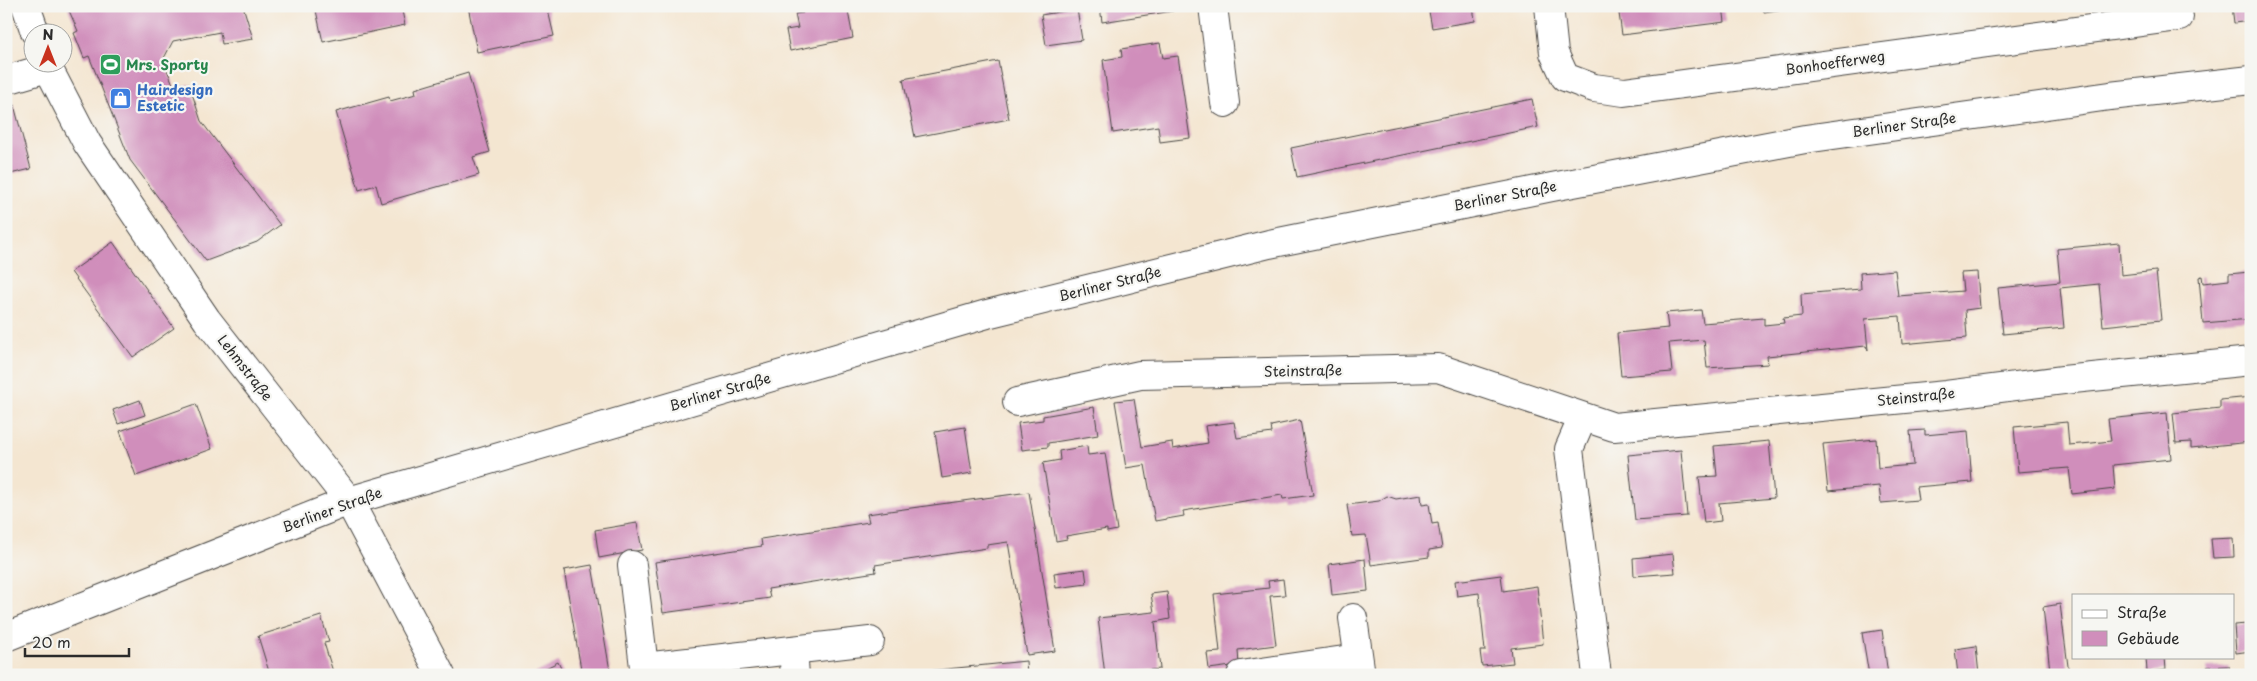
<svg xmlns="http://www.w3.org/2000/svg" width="2257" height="681" viewBox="0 0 2257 681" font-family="'Playpen Sans',sans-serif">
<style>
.building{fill:#d08ebb}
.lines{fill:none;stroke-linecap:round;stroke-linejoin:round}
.minor-casing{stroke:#494744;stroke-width:30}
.major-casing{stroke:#494744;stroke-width:30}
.minor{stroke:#fff;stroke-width:28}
.major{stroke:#fff;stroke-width:28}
.labels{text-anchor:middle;stroke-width:4.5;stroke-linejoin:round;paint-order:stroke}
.street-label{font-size:14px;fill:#2b2b2b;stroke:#f6f6f2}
.leisure-label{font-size:14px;font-weight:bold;fill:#27864d;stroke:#f6f6f2;text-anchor:start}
.shop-label{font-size:14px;font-weight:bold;fill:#366cbe;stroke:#f6f6f2;text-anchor:start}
</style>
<rect width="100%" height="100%" fill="#f6f6f2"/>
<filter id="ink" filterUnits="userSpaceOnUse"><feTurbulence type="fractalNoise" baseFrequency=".02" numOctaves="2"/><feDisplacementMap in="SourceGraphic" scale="10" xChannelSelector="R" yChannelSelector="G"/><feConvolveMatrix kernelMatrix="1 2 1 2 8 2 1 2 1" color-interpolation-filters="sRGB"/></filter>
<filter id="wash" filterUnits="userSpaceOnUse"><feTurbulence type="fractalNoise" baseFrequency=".0096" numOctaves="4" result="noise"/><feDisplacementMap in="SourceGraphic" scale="20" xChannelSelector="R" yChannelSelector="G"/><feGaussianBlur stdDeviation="1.12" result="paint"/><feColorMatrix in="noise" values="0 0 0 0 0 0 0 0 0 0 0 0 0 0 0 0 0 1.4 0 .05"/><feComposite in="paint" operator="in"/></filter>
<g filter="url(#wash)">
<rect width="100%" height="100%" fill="#f4e6d1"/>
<g id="blocks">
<g class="building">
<polygon points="67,6 243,6 253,39 222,44 220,32 173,41 163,60 175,89 189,84 201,121 280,225 257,242 206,261 130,160 89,56 84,58 74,33 78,31"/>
<polygon points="315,6 401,6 405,25 323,42"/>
<polygon points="468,6 547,6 554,36 477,52"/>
<polygon points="801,6 847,6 853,38 790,51 786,30 798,28 795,14 803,13"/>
<polygon points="1046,6 1076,6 1076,8 1047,12"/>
<polygon points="1100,6 1172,6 1173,11 1102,22"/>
<polygon points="1428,6 1473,6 1475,21 1432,28"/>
<polygon points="1618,6 1723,6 1725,22 1622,35"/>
<polygon points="1763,6 1798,6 1798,7 1764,12"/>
<polygon points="2232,6 2251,6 2251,21 2234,23"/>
<polygon points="1077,9 1082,40 1046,45 1041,15"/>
<polygon points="1160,43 1163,58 1178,56 1190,138 1160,142 1158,126 1113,133 1103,60 1122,57 1121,49"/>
<polygon points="998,61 1009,119 915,137 903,79"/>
<polygon points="468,73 490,152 473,157 479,175 381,203 376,185 359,190 336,112 389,97 390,101 416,94 415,89"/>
<polygon points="1532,99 1538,127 1297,177 1291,148"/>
<polygon points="14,105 31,169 6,175 6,107"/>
<polygon points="113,242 174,328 133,357 71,272"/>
<polygon points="2119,243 2121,275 2156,271 2161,320 2103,326 2099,284 2060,288 2064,328 2003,334 1998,288 2060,282 2057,249"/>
<polygon points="1895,270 1898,296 1963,291 1961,273 1977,272 1980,308 1965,310 1967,338 1902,344 1900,316 1865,319 1868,350 1866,346 1855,347 1767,356 1768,364 1707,368 1704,340 1669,343 1672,372 1621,376 1617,333 1668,328 1666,313 1701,310 1703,323 1764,318 1764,325 1784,323 1783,318 1802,316 1801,294 1861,289 1860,273"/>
<polygon points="2249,272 2251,319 2203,323 2199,277 2202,276 2203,283 2229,280 2229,274"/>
<polygon points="2251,397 2251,442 2191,448 2191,442 2176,443 2173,413 2220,408 2220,400"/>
<polygon points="1134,399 1142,447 1172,442 1173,449 1208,443 1205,426 1234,422 1237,438 1272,433 1271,426 1300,420 1313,495 1283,499 1282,495 1183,511 1184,516 1155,521 1145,465 1126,468 1115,401"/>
<polygon points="140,400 145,415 118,424 113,410"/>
<polygon points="196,404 212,449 136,476 120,431"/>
<polygon points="1094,407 1098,435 1048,443 1048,447 1022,450 1018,423 1043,420 1043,416"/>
<polygon points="2167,413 2171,459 2113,465 2115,489 2072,494 2069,468 2018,472 2014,427 2067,422 2069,445 2092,443 2111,441 2108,419"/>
<polygon points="965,427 972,473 942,478 935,432"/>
<polygon points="1925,430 1925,435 1968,431 1972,482 1916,487 1918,500 1881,503 1879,486 1828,491 1823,444 1876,439 1878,468 1913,465 1910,431"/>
<polygon points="1769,441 1774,498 1719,503 1721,521 1704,523 1699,477 1717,476 1714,446"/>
<polygon points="1087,446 1088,455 1105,453 1117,530 1107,532 1107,529 1066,536 1067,539 1056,541 1043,463 1060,460 1059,451"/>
<polygon points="1681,450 1687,516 1635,520 1628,455"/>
<polygon points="1029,492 1055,651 1027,655 1008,542 987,545 987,548 875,565 876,572 768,589 770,598 663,613 655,562 762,546 761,539 869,522 867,514"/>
<polygon points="1421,495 1422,505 1429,504 1432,524 1438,523 1442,548 1429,550 1429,557 1371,565 1366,535 1352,536 1347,505 1379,501 1387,496 1396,499"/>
<polygon points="637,523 642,550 599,558 595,530"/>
<polygon points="2233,538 2234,557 2213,558 2211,539"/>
<polygon points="1673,554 1675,573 1634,576 1633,558"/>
<polygon points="1365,559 1368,591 1332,595 1329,564"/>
<polygon points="592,565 609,665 611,675 582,675 564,570"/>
<polygon points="1085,569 1087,584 1056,588 1054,573"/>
<polygon points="1501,575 1503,591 1537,586 1543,644 1511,648 1513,663 1482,666 1480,651 1485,651 1479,593 1457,596 1455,581"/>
<polygon points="1283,579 1285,595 1270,596 1276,645 1238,650 1239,665 1209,669 1207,653 1220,652 1214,594 1269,588 1268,581"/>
<polygon points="1167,592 1170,619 1155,622 1160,669 1105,675 1098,618 1154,612 1151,594"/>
<polygon points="2060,604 2069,674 2019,675 2019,672 2050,671 2043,607"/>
<polygon points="321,616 329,642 324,643 334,675 270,675 258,636"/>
<polygon points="2247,624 2248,635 2251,634 2251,651 2236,653 2234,625"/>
<polygon points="1882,630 1888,675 1869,675 1862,633"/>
<polygon points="1976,646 1979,675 1958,675 1955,649"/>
<polygon points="2146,657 2165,657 2166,670 2147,672"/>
<polygon points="1026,661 1027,675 907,675 907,673"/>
<polygon points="558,662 564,675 532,675"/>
<polygon points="2229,666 2230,675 2208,675 2207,667"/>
</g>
</g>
</g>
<g filter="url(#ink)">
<use href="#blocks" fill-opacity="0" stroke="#494744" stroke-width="1"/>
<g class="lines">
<defs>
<g id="minor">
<polyline points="26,6 35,32"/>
<polyline points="1213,6 1225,103"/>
<polyline points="1549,6 1554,53 1565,77 1594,88 1624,92 2179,17"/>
<polyline points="45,62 87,143 207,320 349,501 441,675"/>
<polyline points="6,80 47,68"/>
<polyline points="1017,402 1140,375 1438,368 1614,427 1946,395 2063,380 2251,361"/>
<polyline points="1583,417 1569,449 1597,675"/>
<polyline points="632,565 644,667 870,641"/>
<polyline points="1353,618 1361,675"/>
<polyline points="793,650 795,675"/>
<polyline points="1241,675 1358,658"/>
</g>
<polyline id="major" points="6,637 349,501 987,314 1269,244 1552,187 1805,139 2110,96 2251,80"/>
</defs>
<use href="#minor" class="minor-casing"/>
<use href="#major" class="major-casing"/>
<use href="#minor" class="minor"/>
<use href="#major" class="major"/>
</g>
</g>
<defs>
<symbol id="stadium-square" viewBox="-11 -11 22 22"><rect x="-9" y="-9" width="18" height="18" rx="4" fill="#2e9e5b" stroke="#f6f6f2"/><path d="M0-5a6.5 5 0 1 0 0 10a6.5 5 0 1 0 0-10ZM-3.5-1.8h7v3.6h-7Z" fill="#fff"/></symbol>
<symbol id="shop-square" viewBox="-11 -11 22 22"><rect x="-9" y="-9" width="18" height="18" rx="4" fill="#3f7fe0" stroke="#f6f6f2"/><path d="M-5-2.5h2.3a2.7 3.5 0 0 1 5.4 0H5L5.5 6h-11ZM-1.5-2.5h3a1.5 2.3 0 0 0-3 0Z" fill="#fff"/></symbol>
</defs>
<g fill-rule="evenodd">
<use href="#stadium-square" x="98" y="52" width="25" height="25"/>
<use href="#shop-square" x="108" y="86" width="25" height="25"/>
</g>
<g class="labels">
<g class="street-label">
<text transform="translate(1835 63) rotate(-8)" y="5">Bonhoefferweg</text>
<text transform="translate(1904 125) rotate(-8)" y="5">Berliner Straße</text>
<text transform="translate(1505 196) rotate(-11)" y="5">Berliner Straße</text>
<text transform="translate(1110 284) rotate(-14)" y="5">Berliner Straße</text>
<text transform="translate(245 368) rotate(52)" y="5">Lehmstraße</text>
<text transform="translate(1303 371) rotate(-1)" y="5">Steinstraße</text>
<text transform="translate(720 392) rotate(-16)" y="5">Berliner Straße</text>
<text transform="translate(1916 397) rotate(-6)" y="5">Steinstraße</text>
<text transform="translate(332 510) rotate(-20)" y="5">Berliner Straße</text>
</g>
<g class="leisure-label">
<text x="126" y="70">Mrs. Sporty</text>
</g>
<g class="shop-label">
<text x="137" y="95">Hairdesign<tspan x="137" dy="16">Estetic</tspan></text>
</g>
</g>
<rect width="2257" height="681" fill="none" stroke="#f6f6f2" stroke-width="25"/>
<rect x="2072" y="594" width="162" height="65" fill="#f6f6f2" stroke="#a5a5a2"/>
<rect x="2082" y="610" width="25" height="8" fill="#ffffff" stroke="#a5a5a2"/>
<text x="2117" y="618" font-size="15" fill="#2b2b2b">Straße</text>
<rect x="2082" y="631" width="25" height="15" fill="#d08ebb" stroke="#a5a5a2"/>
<text x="2117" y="644" font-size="15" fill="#2b2b2b">Gebäude</text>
<g transform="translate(48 48)"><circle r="24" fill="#f6f6f2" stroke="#a5a5a2"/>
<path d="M0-4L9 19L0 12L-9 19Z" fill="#c8321e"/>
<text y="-8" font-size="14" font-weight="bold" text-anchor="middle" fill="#2b2b2b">N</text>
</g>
<path d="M25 648v8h104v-8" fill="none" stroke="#2b2b2b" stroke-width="2.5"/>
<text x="32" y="648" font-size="15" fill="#2b2b2b" stroke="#f6f6f2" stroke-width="4" paint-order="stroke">20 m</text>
</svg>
